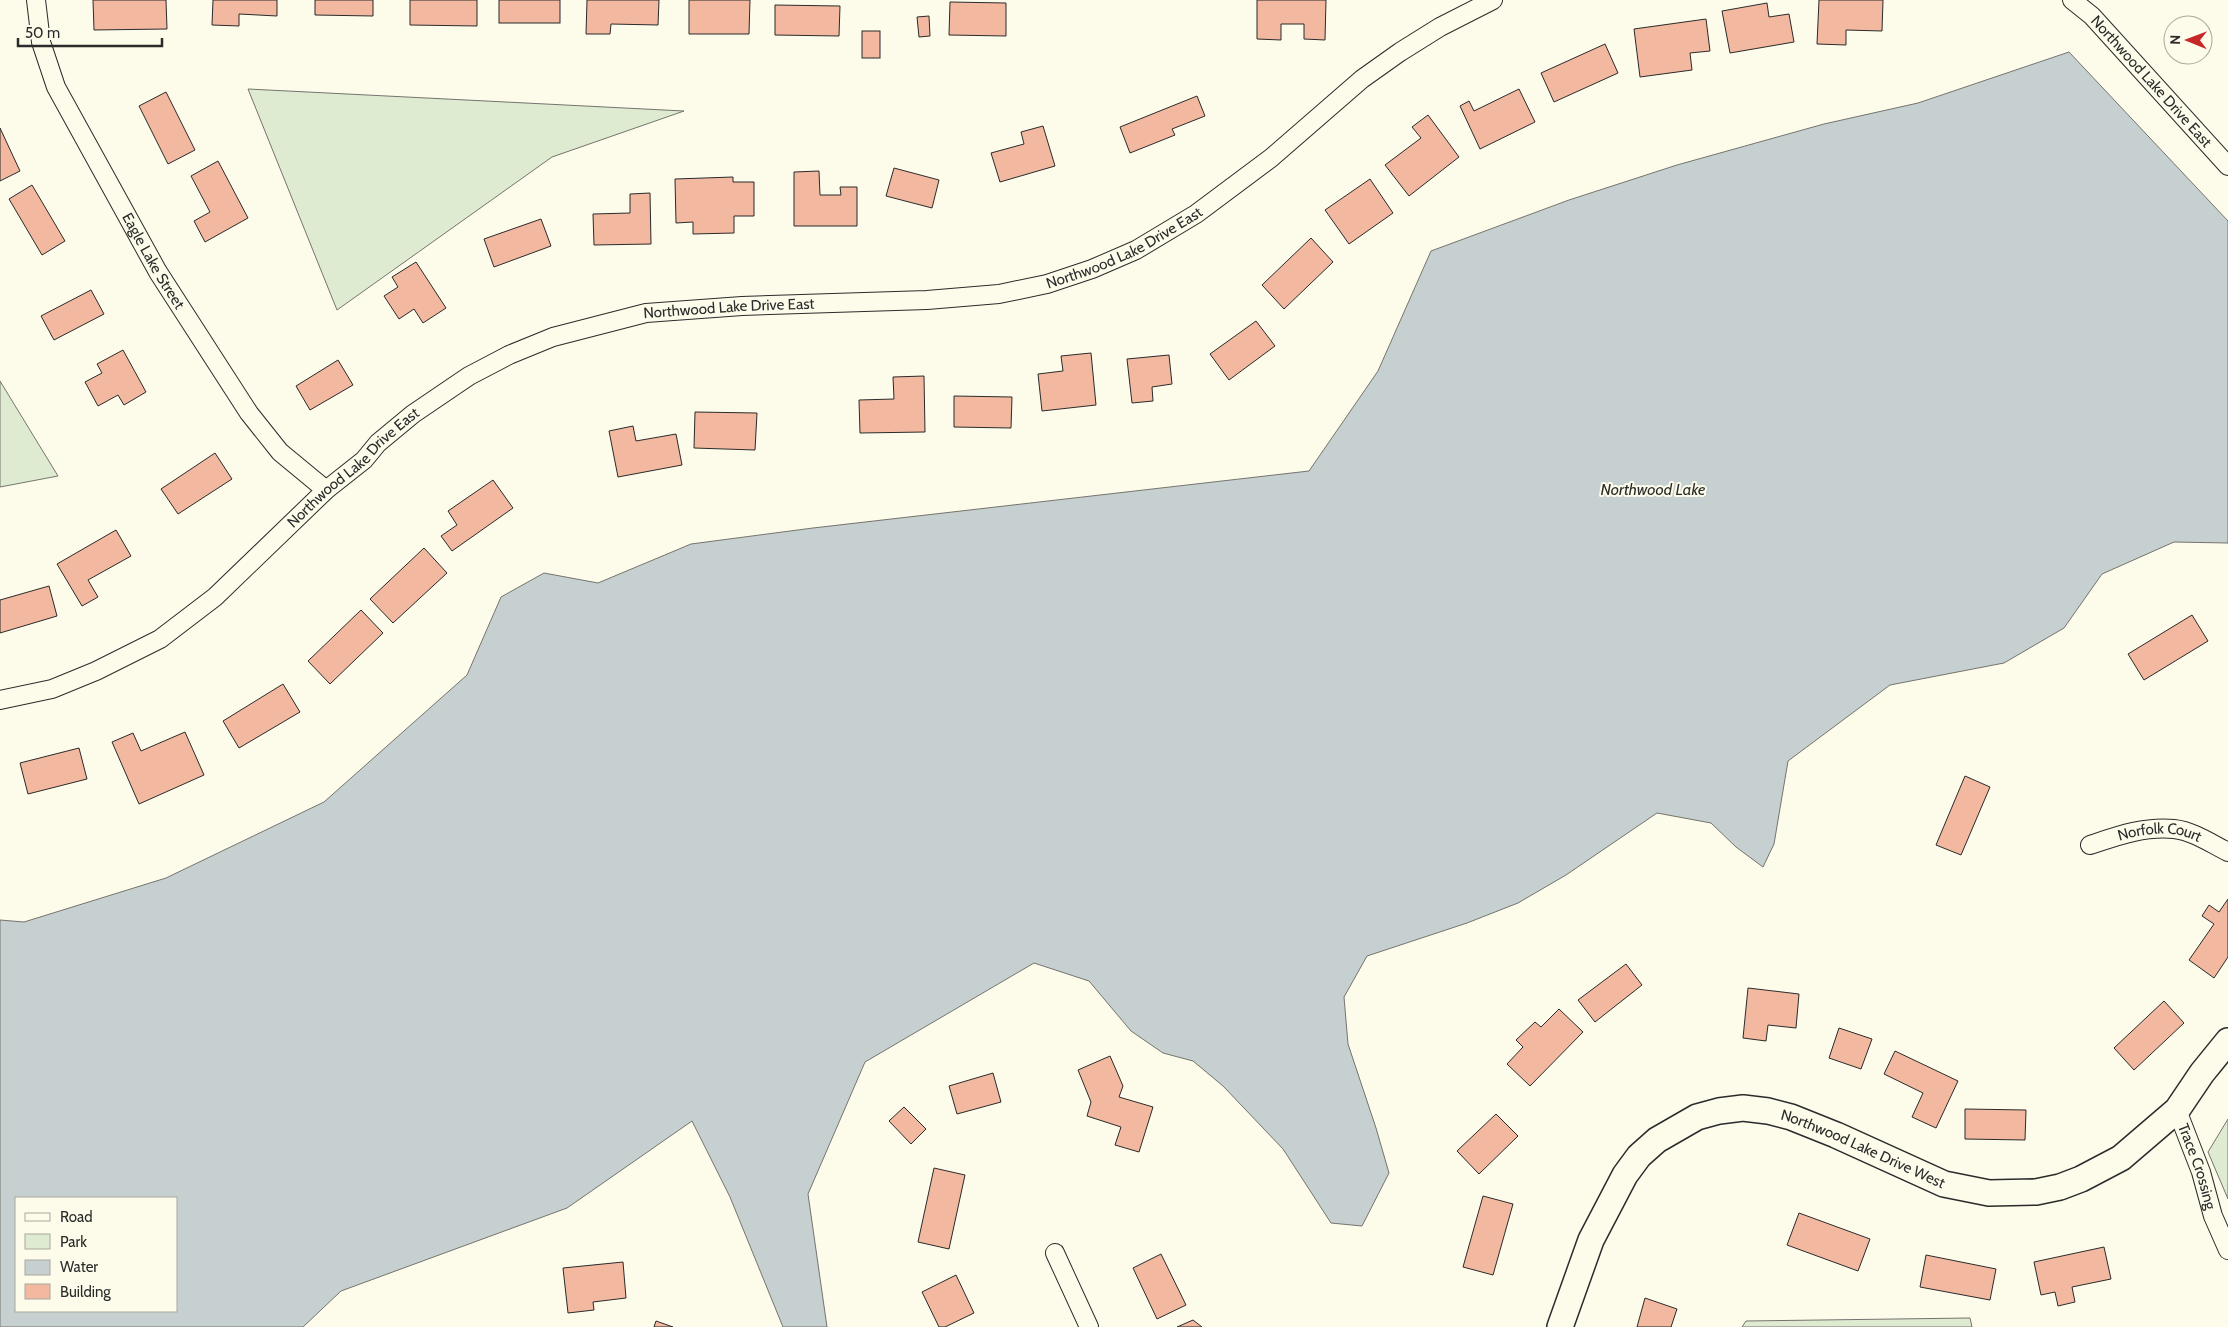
<svg xmlns="http://www.w3.org/2000/svg" width="2228" height="1327" viewBox="0 0 2228 1327" font-family="Cabin,sans-serif">
<style>
.green{fill:#deebd1;stroke:#74746e}
.water{fill:#c7d0d0;stroke:#74746e;fill-rule:evenodd}
.building{fill:#f2b8a0;stroke:#2b2b2b}
.lines{fill:none;stroke-linecap:round;stroke-linejoin:round}
.street-casing{stroke:#2b2b2b;stroke-width:20}
.secondary-casing{stroke:#2b2b2b;stroke-width:28}
.street{stroke:#fdfbea;stroke-width:18}
.secondary{stroke:#fdfbea;stroke-width:25}
.labels{text-anchor:middle;stroke-width:4;stroke-linejoin:round;paint-order:stroke}
.street-label{font-size:15px;fill:#2b2b2b;stroke:#fdfbea}
.water-label{font-size:16px;font-style:italic;fill:#2b2b2b;stroke:#fdfbea}
</style>
<rect width="100%" height="100%" fill="#fdfbea"/>
<g class="green">
<polygon points="248,89 684,111 552,157 337,310"/>
<polygon points="0,381 58,476 0,487"/>
<polygon points="2228,1119 2228,1199 2208,1152"/>
<polygon points="1970,1318 1972,1327 1742,1327 1746,1321"/>
</g>
<path class="water" d="M 2069,52 L 2228,221 L 2228,543 L 2174,542 L 2102,574 L 2064,628 L 2004,663 L 1890,685 L 1788,761 L 1774,844 L 1763,867 L 1736,847 L 1711,823 L 1657,813 L 1566,875 L 1518,903 L 1467,923 L 1367,956 L 1344,997 L 1348,1044 L 1376,1128 L 1389,1173 L 1362,1226 L 1331,1223 L 1283,1149 L 1223,1086 L 1193,1061 L 1163,1053 L 1131,1031 L 1089,981 L 1034,963 L 865,1062 L 808,1194 L 827,1327 L 783,1327 L 730,1197 L 692,1121 L 567,1208 L 341,1291 L 303,1327 L 0,1327 L 0,920 L 24,922 L 166,878 L 324,802 L 467,675 L 501,597 L 544,573 L 598,583 L 691,544 L 813,528 L 1309,471 L 1378,371 L 1431,251 L 1569,200 L 1677,165 L 1824,124 L 1918,103 ZM 16,1198 L 176,1198 L 176,1311 L 16,1311 Z"/>
<g class="building">
<polygon points="93,0 166,0 167,29 94,30"/>
<polygon points="213,0 277,0 277,16 239,14 239,26 212,25"/>
<polygon points="315,0 373,0 373,16 315,15"/>
<polygon points="410,0 477,0 477,26 410,25"/>
<rect x="499" y="0" width="61" height="23"/>
<polygon points="587,0 659,0 658,25 611,24 610,34 586,34"/>
<polygon points="689,0 750,0 749,34 689,34"/>
<polygon points="1257,0 1326,0 1325,40 1304,39 1304,24 1281,24 1281,40 1257,39"/>
<polygon points="1819,0 1883,0 1882,31 1846,30 1846,45 1817,44"/>
<polygon points="950,2 1006,3 1006,36 949,35"/>
<polygon points="1767,3 1769,17 1789,14 1794,42 1730,53 1722,11"/>
<polygon points="775,5 840,6 839,36 775,35"/>
<polygon points="929,16 930,36 919,37 917,17"/>
<polygon points="1706,19 1710,51 1690,53 1692,70 1640,77 1634,29"/>
<rect x="862" y="31" width="18" height="27"/>
<polygon points="1605,44 1618,73 1554,102 1541,73"/>
<polygon points="1519,89 1535,122 1480,149 1460,106 1469,101 1474,111"/>
<polygon points="166,92 195,150 168,164 139,106"/>
<polygon points="1197,96 1205,116 1172,129 1175,135 1130,153 1120,127"/>
<polygon points="1428,115 1459,157 1409,196 1385,165 1421,138 1412,127"/>
<polygon points="1043,126 1055,166 1000,182 991,153 1024,144 1021,132"/>
<polygon points="0,128 20,171 0,181"/>
<polygon points="218,161 248,218 205,242 194,221 210,212 191,176"/>
<polygon points="894,168 939,180 932,208 886,196"/>
<polygon points="819,171 820,195 841,195 840,187 857,187 857,226 794,226 794,172"/>
<polygon points="733,177 733,182 754,182 754,216 734,216 734,233 693,234 693,222 676,223 675,179"/>
<polygon points="1370,179 1393,213 1349,244 1325,210"/>
<polygon points="32,185 65,241 42,255 9,199"/>
<polygon points="650,193 651,244 594,245 593,214 630,213 630,194"/>
<polygon points="541,219 551,246 494,267 484,239"/>
<polygon points="1311,238 1333,262 1284,309 1262,285"/>
<polygon points="416,262 446,308 423,323 414,309 399,319 384,296 398,287 392,277"/>
<polygon points="91,290 104,314 54,340 41,316"/>
<polygon points="1256,321 1275,346 1229,380 1210,354"/>
<polygon points="123,350 146,392 124,405 118,395 98,406 85,382 102,373 97,364"/>
<polygon points="1091,353 1096,405 1042,411 1038,374 1063,371 1061,356"/>
<polygon points="1169,355 1172,384 1152,387 1153,401 1132,403 1127,359"/>
<polygon points="338,360 353,385 310,410 296,386"/>
<polygon points="924,376 925,432 860,433 859,400 894,399 893,377"/>
<polygon points="954,396 1012,397 1011,428 954,427"/>
<polygon points="695,412 757,413 755,450 694,448"/>
<polygon points="633,426 636,441 676,434 682,465 618,477 609,431"/>
<polygon points="215,453 232,479 178,514 161,489"/>
<polygon points="493,480 513,508 452,551 441,536 457,525 448,511"/>
<polygon points="116,530 131,556 88,580 98,597 82,606 57,564"/>
<polygon points="424,548 447,573 393,623 370,599"/>
<polygon points="49,586 57,616 0,633 0,600"/>
<polygon points="361,610 383,633 330,684 308,661"/>
<polygon points="2192,615 2208,641 2144,680 2128,654"/>
<polygon points="283,684 300,712 239,748 223,721"/>
<polygon points="185,732 204,775 139,804 112,742 133,733 141,751"/>
<polygon points="79,748 87,779 28,794 20,763"/>
<polygon points="1965,776 1990,787 1961,855 1936,845"/>
<polygon points="2228,899 2228,957 2214,978 2189,960 2214,924 2202,916 2209,905 2219,912"/>
<polygon points="1626,964 1642,985 1595,1022 1578,1000"/>
<polygon points="1748,988 1799,994 1796,1028 1768,1025 1766,1041 1743,1038"/>
<polygon points="2164,1001 2184,1023 2134,1070 2114,1048"/>
<polygon points="1559,1009 1583,1032 1530,1086 1507,1064 1523,1047 1516,1040 1535,1022 1541,1027"/>
<polygon points="1839,1028 1872,1039 1861,1069 1829,1058"/>
<polygon points="1895,1051 1958,1081 1936,1128 1912,1117 1923,1093 1884,1074"/>
<polygon points="1110,1056 1123,1086 1119,1097 1153,1107 1139,1152 1115,1145 1121,1127 1087,1116 1091,1102 1078,1070"/>
<polygon points="993,1073 1001,1102 957,1114 949,1086"/>
<polygon points="904,1107 926,1129 911,1144 889,1121"/>
<polygon points="1965,1109 2026,1110 2025,1140 1965,1139"/>
<polygon points="1496,1114 1518,1136 1479,1174 1457,1151"/>
<polygon points="934,1168 965,1175 949,1249 918,1242"/>
<polygon points="1483,1196 1513,1204 1493,1275 1463,1267"/>
<polygon points="1799,1213 1870,1239 1858,1271 1787,1245"/>
<polygon points="2104,1247 2111,1279 2072,1287 2075,1302 2058,1306 2055,1292 2041,1295 2034,1262"/>
<polygon points="1161,1254 1186,1305 1157,1319 1133,1268"/>
<polygon points="1926,1255 1996,1269 1990,1300 1920,1287"/>
<polygon points="623,1262 626,1298 593,1302 594,1310 568,1313 563,1268"/>
<polygon points="956,1275 974,1313 945,1327 939,1327 922,1292"/>
<polygon points="1645,1298 1677,1309 1671,1327 1637,1327"/>
<polygon points="1193,1320 1202,1327 1177,1327"/>
<polygon points="656,1321 673,1327 654,1327"/>
</g>
<g class="lines">
<defs>
<g id="street">
<path id="s1" d="M 36,0 L 41,42 L 56,87 L 158,272 L 249,413 L 280,452 L 326,490"/>
<path id="s2" d="M 2072,0 L 2092,16 L 2228,166"/>
<path id="s3" d="M 0,700 L 52,689 L 96,671 L 160,639 L 215,597 L 326,490 L 364,460 L 378,443 L 413,414 L 469,376 L 509,355 L 553,337 L 646,313 L 742,306 L 927,300 L 999,294 L 1047,284 L 1092,269 L 1136,250 L 1196,214 L 1271,158 L 1362,79 L 1400,52 L 1440,27 L 1493,0"/>
<path id="s4" d="M 2090,845 C 2117,836 2144,826 2174,829 C 2193,831 2212,844 2228,852"/>
<path id="s5" d="M 2177,1110 L 2201,1172 L 2213,1216 L 2228,1250"/>
<polyline points="1055,1253 1089,1327"/>
</g>
<g id="secondary">
<path id="s6" d="M 1560,1327 L 1591,1240 L 1625,1175 L 1639,1156 L 1657,1140 L 1697,1117 L 1719,1111 L 1743,1108 L 1768,1111 L 1791,1117 L 1836,1135 L 1944,1184 L 1989,1193 L 2036,1192 L 2060,1187 L 2081,1179 L 2121,1158 L 2177,1110 L 2202,1073 L 2228,1041"/>
</g>
</defs>
<use href="#street" class="street-casing"/>
<use href="#secondary" class="secondary-casing"/>
<use href="#street" class="street"/>
<use href="#secondary" class="secondary"/>
</g>
<g class="labels">
<g class="street-label">
<text dy="5" stroke="none"><textPath href="#s2" startOffset="114">Northwood Lake Drive East</textPath></text>
<text dy="5" stroke="none"><textPath href="#s3" startOffset="1256">Northwood Lake Drive East</textPath></text>
<text dy="5" stroke="none"><textPath href="#s1" startOffset="289">Eagle Lake Street</textPath></text>
<text dy="5" stroke="none"><textPath href="#s3" startOffset="851">Northwood Lake Drive East</textPath></text>
<text dy="5" stroke="none"><textPath href="#s3" startOffset="431">Northwood Lake Drive East</textPath></text>
<text dy="5" stroke="none"><textPath href="#s4" startOffset="72">Norfolk Court</textPath></text>
<text dy="5" stroke="none"><textPath href="#s6" startOffset="434">Northwood Lake Drive West</textPath></text>
<text dy="5" stroke="none"><textPath href="#s5" startOffset="60">Trace Crossing</textPath></text>
</g>
<g class="water-label">
<text x="1653" y="495">Northwood Lake</text>
</g>
</g>
<rect x="15" y="1197" width="162" height="115" fill="#fdfbea" stroke="#a9a89e"/>
<rect x="25" y="1213" width="25" height="8" fill="#fdfbea" stroke="#a9a89e"/>
<text x="60" y="1222" font-size="15" fill="#2b2b2b">Road</text>
<rect x="25" y="1234" width="25" height="15" fill="#deebd1" stroke="#a9a89e"/>
<text x="60" y="1247" font-size="15" fill="#2b2b2b">Park</text>
<rect x="25" y="1260" width="25" height="15" fill="#c7d0d0" stroke="#a9a89e"/>
<text x="60" y="1272" font-size="15" fill="#2b2b2b">Water</text>
<rect x="25" y="1284" width="25" height="15" fill="#f2b8a0" stroke="#a9a89e"/>
<text x="60" y="1297" font-size="15" fill="#2b2b2b">Building</text>
<g transform="translate(2188 40) rotate(271)"><circle r="24" fill="#fdfbea" stroke="#a9a89e"/>
<path d="M0-4L9 19L0 12L-9 19Z" fill="#c62828"/>
<text y="-8" font-size="14" font-weight="bold" text-anchor="middle" fill="#2b2b2b">N</text>
</g>
<path d="M18 38v8h144v-8" fill="none" stroke="#2b2b2b" stroke-width="2.5"/>
<text x="25" y="38" font-size="15" fill="#2b2b2b" stroke="#fdfbea" stroke-width="4" paint-order="stroke">50 m</text>
</svg>
